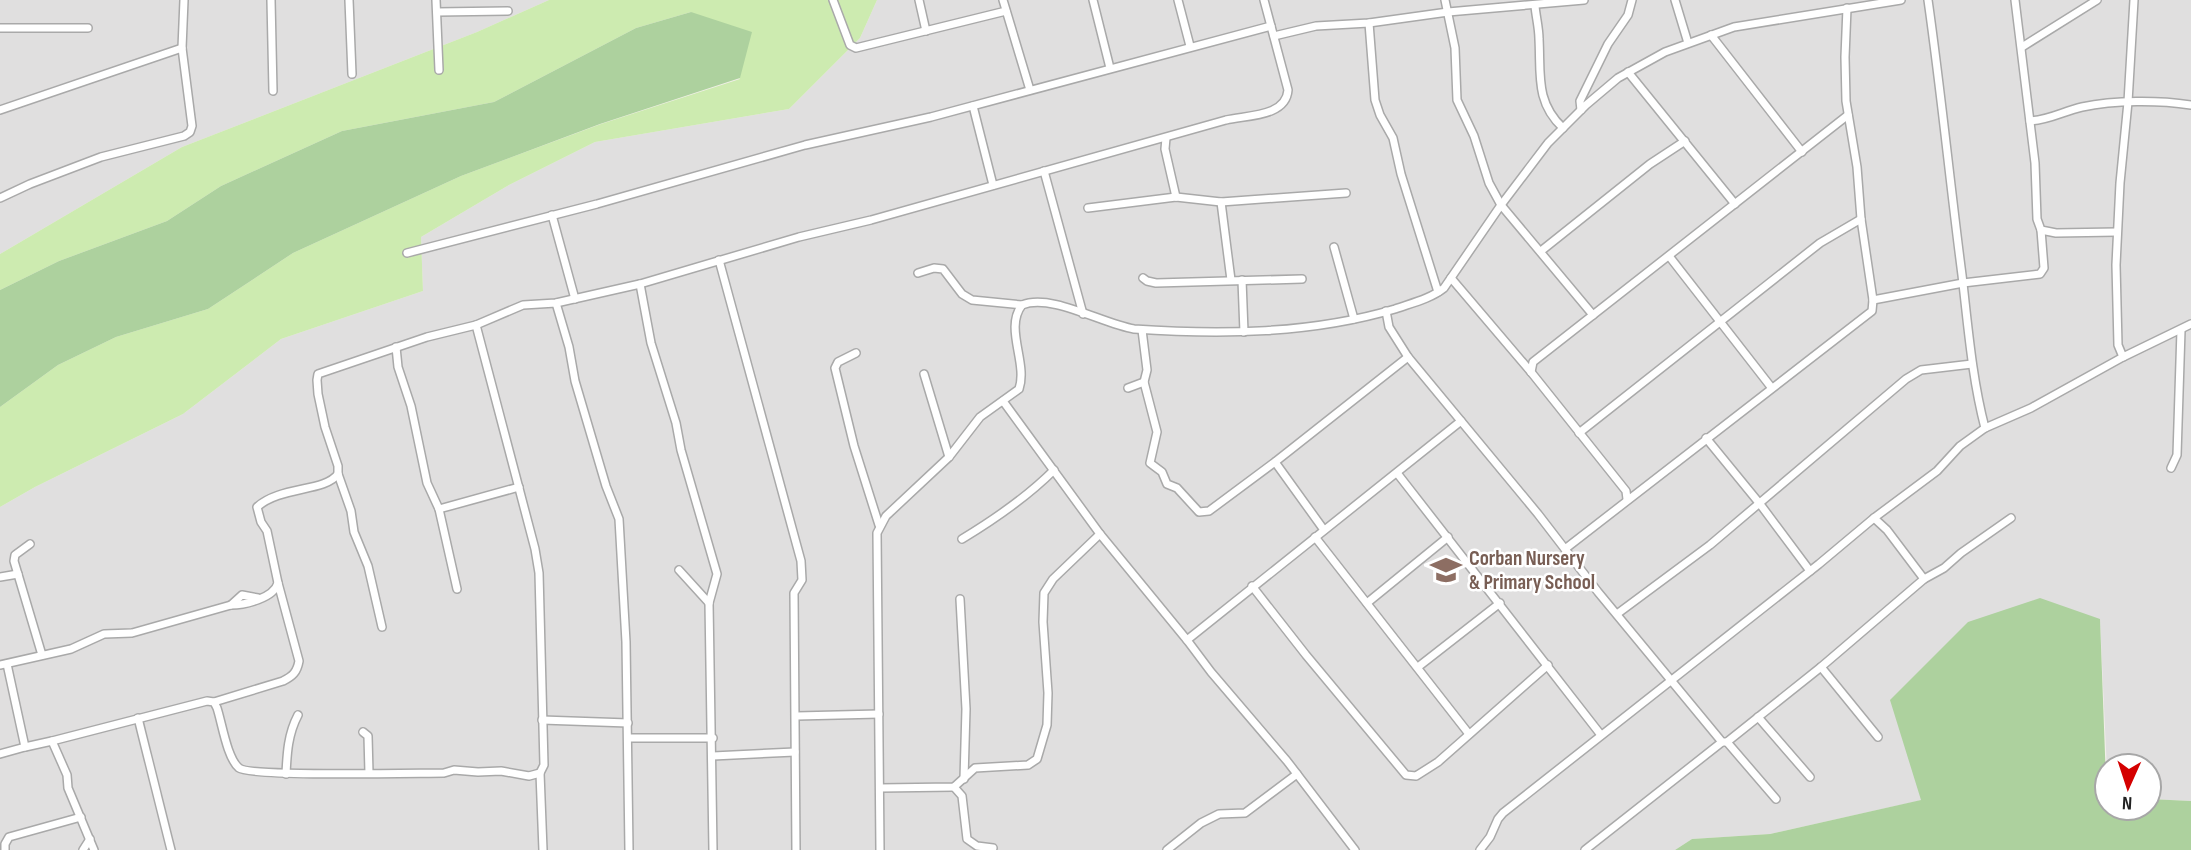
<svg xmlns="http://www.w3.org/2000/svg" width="2191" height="850" viewBox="0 0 2191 850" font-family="'Sofia Sans Condensed',sans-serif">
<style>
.residential{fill:#e0dfdf}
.grass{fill:#cdebb0}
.forest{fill:#add19e}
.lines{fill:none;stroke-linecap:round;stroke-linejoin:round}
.street-casing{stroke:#a9a9a9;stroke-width:10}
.street{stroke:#fff;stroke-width:7}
.labels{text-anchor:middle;stroke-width:5;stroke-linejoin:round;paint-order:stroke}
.education-label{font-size:21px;font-weight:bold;fill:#785e54;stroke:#fff;text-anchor:start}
</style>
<rect width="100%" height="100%" fill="#f2efe9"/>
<g class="residential">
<polygon points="0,0 549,0 477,32 182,147 0,254"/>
<polygon points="877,0 2191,0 2191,801 2149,799 2149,766 2107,766 2107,771 2100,620 1922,800 1770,834 1692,839 1675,850 0,850 0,507 35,487 183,414 281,339 423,291 421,237 509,185 595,142 789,109 860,38"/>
</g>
<polygon class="grass" points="549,0 877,0 860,38 789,109 595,142 509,185 421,237 423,291 281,339 183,414 35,487 0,507 0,407 58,365 116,337 208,309 293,253 461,176 601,124 740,79 691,12 636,28 494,102 342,131 221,186 167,221 59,261 0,290 0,254 182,147 477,32"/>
<g class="forest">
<polygon points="691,12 752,32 740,78 600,124 461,176 293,253 208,309 116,337 58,365 0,407 0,290 59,261 167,221 221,186 342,131 494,102 636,28"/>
<polygon points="2040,598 2100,619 2107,808 2149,808 2149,799 2191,801 2191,850 1675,850 1692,839 1770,834 1921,800 1890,700 1968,622"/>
</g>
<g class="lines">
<defs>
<g id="street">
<polyline points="271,0 273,91"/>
<polyline points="349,0 352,74"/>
<polyline points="436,0 439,70"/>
<polyline points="833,0 850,45 856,48 1006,11"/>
<polyline points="919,0 926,31"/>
<polyline points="1003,0 1030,90"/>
<polyline points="1093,0 1110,68"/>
<polyline points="1178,0 1190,46"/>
<polyline points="1445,0 1455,48 1457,100 1474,136 1489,183 1501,205 1593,315"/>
<polyline points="1675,0 1688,43"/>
<path d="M 1928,0 C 1941,91 1950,183 1962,275 C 1968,326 1972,378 1985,428"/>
<polyline points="2015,0 2035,163 2037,219 2041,230 2056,233 2117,232"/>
<path d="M 1535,6 C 1536,17 1539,28 1539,39 C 1541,74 1535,102 1563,128"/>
<polyline points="437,12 508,11"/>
<polyline points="1369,23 1375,100 1380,115 1393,138 1401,174 1438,292"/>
<polyline points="0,28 88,28"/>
<polyline points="1711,35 1802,152"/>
<polyline points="1274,36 1316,26 1369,23 1448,12 1584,0"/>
<polyline points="2022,47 2097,0"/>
<polyline points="1628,72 1735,204"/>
<polyline points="973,106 993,185"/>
<polyline points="0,110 182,48"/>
<polyline points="1581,110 1580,101 1608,44 1628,15 1632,0"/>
<path d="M 2030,121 C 2049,120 2064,111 2082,107 C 2115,100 2158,100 2191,105"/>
<polyline points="1166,138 1165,149 1176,197"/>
<polyline points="1044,171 1083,314"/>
<polyline points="0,198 30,184 101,157 184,136 190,132 192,126 182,48 184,0"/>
<polyline points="1221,202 1231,280"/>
<polyline points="1088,208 1176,197 1221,202 1346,193"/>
<polyline points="552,215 575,299"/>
<polyline points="1334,247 1354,319"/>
<polyline points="1541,251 1650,164 1685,141"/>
<polyline points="407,253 597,204 805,145 931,117 1271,26"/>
<polyline points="1669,256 1771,387"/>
<polyline points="719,260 801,561 802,580 794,593 796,850"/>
<polyline points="918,273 934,268 943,269 962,294 972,300 1022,305"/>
<polyline points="1143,278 1147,281 1156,283 1302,279"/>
<polyline points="1451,278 1531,372 1626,491 1627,499"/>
<polyline points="1242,280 1244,332"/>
<polyline points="640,284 651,343 676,423 681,450 717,574 709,603 713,850"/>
<polyline points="1873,300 1963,283 2040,274 2044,268 2041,230"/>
<polyline points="556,303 569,347 575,381 606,486 619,519 626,642 629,850"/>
<polyline points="1386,311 1389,327 1408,357 1538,514 1598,592 1722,742 1727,742 1821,667 1924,579"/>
<polyline points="476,325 535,549 539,573 544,765 540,773 543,850"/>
<polyline points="1142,330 1147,370 1144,382 1157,432 1150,463 1162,472 1167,484 1177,488 1199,512 1209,511 1275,462 1408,357"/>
<polyline points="396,347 398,367 411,406 427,483 439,509 457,589"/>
<polyline points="856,353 838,362 835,368 854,446 879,525"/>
<polyline points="2123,357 2118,345 2116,265 2120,183 2128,102 2134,0"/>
<polyline points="1531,372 1533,362 1848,115"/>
<polyline points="924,374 949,457"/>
<polyline points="1128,388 1144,382"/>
<polyline points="1003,401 1100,534 1187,640 1211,672 1287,761 1355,850"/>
<polyline points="1579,433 1820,243 1861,219"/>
<polyline points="1706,438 1760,504 1810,571"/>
<polyline points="1275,462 1324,530"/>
<polyline points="2171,468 2177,455 2181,330"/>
<polyline points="1397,473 1601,735"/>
<polyline points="439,509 519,487"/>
<polyline points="1874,518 1887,530 1924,579 1944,568 1961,553 2011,518"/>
<polyline points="1315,537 1469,734"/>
<path d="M 962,539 C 995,519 1026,498 1054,470"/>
<polyline points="30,544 15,555 14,561 42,655"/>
<polyline points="1565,549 1872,311 1873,300 1861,219 1857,167 1846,101 1845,57 1847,8"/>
<polyline points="679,570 709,603"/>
<polyline points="0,577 18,574"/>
<polyline points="1252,586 1306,655 1406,775 1416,776 1438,762 1548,665"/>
<polyline points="960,599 966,709 964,779"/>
<polyline points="1367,603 1448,537"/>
<polyline points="231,605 242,595 258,598"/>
<polyline points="1617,614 1710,545 1906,379 1921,370 1972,364"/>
<path d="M 382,627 L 368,566 L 354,532 L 351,511 L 338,474 L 338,466 L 325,427 L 318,394 L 317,380 L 318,374 L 427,337 L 476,325 L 523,305 L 556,303 L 640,284 L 799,237 L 871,220 L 1226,120 C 1247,115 1286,117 1288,90 L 1264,0"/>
<polyline points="1187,640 1461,421"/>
<path d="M 0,665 L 71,649 L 104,634 L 132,633 L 231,605 C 245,605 274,598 278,583 L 267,531 L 261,522 L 257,507 C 280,486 325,492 338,474"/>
<polyline points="1418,667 1500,603"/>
<polyline points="1821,667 1878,737"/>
<path d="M 214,702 L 283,681 C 293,676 297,672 299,661 L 278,583"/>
<polyline points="797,716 879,714"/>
<polyline points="1758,717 1810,777"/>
<polyline points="138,718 171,850"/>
<polyline points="542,720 628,723"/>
<polyline points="363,732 368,736 369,773"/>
<polyline points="629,738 713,738"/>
<path d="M 52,741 L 207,701 L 214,702 L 217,708 C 222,723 227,758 239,768 C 250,777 417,773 444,773 L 454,770 L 478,772 L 501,771 L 529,776 L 540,773"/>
<polyline points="1727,742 1776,799"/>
<polyline points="25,747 52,741 67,775 68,788 94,850"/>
<polyline points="0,754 25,747 7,664"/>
<polyline points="713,756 795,752"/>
<path d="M 286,774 C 287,753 288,734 298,715"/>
<polyline points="954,787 962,796 967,839 977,846 993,848"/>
<polyline points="880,788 954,787 975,768 1028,765 1037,759 1047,725 1048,693 1043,622 1044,593 1053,579 1100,534"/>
<polyline points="5,850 5,844 9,837 81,817"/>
<polyline points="83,850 90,839"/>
<path d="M 880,850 L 877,533 L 886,516 L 949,457 L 980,417 L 1019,389 C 1028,363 1004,328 1022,305 C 1051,293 1103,324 1134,329 C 1221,335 1311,334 1395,309 C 1412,303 1430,299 1444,288 L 1501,205 L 1548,143 L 1586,105 L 1618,78 L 1665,52 L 1734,27 L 1901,0"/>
<polyline points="1167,850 1201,823 1219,814 1245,813 1297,774"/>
<polyline points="1480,850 1490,837 1498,819 1503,813 1819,564 1874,518 1937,471 1960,446 1985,428 2031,408 2123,357 2191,324"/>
<polyline points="1585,850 1722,742"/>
</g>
</defs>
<use href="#street" class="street-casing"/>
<use href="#street" class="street"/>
</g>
<defs>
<symbol id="school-bare" viewBox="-9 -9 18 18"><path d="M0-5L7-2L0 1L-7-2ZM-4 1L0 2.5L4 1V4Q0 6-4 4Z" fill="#8d6e63" stroke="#fff" stroke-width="2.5" paint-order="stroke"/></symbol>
</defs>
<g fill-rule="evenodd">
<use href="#school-bare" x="1424" y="548" width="44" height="44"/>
</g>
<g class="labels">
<g class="education-label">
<text x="1469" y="565">Corban Nursery<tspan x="1469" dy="24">&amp; Primary School</tspan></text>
</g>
</g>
<g transform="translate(2128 787) rotate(183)"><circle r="33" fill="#ffffff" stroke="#a7a7a7" stroke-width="2"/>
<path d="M0-5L12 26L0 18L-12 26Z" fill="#d40000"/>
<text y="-10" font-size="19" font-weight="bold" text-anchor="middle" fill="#222222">N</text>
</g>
</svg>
